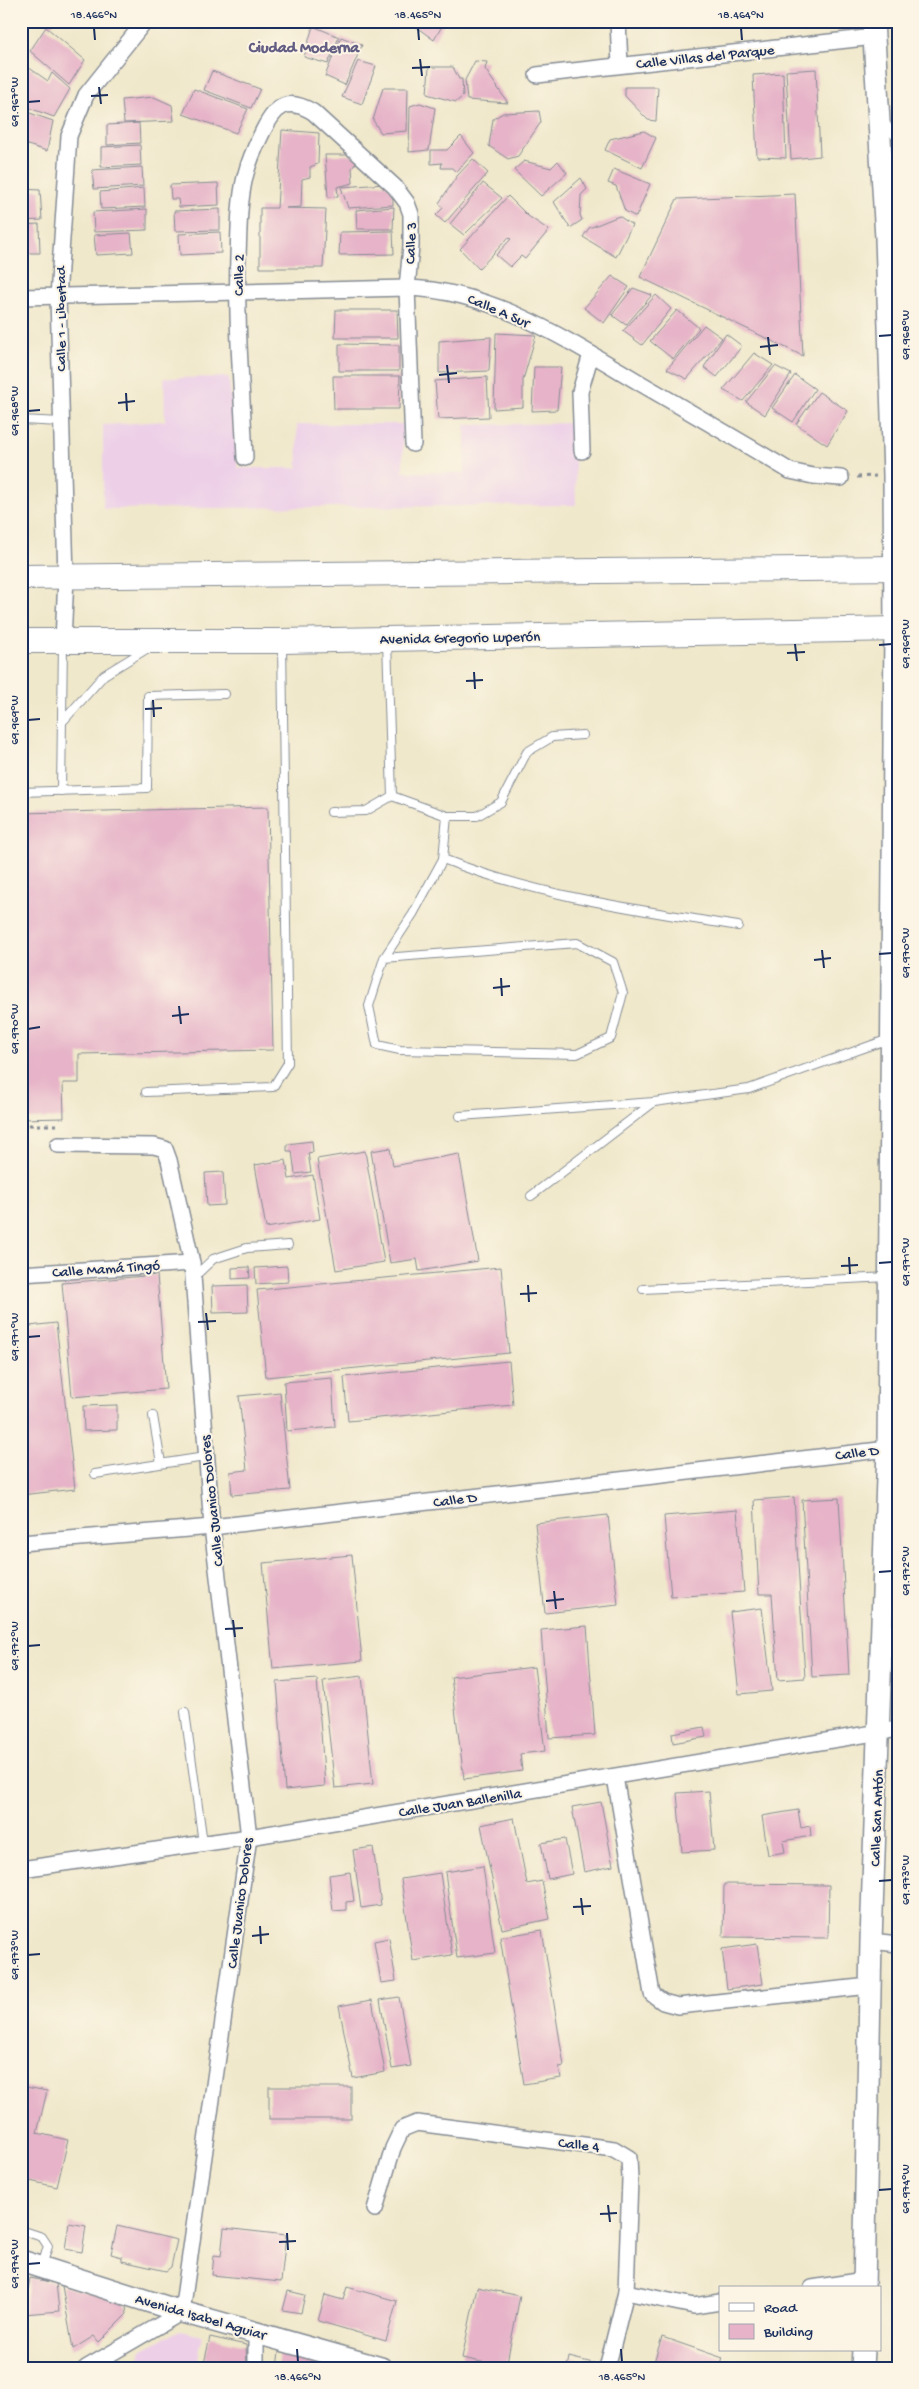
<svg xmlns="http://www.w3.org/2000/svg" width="919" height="2389" viewBox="0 0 919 2389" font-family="'Gochi Hand',sans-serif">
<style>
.built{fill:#edd0e8}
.building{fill:#e6b3c8}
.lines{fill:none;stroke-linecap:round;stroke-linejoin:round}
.lane-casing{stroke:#868c94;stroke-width:10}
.street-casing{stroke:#868c94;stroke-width:18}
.secondary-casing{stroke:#868c94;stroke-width:24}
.primary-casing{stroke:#868c94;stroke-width:26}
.path{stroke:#868c94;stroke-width:3;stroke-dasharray:4 4;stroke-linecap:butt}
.lane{stroke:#fff;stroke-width:8}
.street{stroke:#fff;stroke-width:15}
.secondary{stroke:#fff;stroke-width:21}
.primary{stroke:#fff;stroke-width:24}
.ticks{fill:none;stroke:#1b2f5e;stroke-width:2}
.labels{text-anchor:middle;stroke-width:4;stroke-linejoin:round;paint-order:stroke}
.street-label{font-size:15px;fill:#1b2f5e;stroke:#fcf5e5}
.neighbourhood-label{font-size:16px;font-weight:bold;fill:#625d83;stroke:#fcf5e5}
.neatline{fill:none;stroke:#1b2f5e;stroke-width:2}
.ticks-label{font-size:12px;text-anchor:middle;fill:#1b2f5e}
</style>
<rect width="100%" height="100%" fill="#fcf5e5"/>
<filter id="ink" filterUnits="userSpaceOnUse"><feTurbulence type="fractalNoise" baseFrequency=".02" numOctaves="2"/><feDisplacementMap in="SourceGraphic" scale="10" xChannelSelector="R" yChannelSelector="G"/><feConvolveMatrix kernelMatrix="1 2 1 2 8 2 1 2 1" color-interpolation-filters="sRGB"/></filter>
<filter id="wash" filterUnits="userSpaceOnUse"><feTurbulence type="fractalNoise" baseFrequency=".0096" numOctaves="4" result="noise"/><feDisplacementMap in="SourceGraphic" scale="20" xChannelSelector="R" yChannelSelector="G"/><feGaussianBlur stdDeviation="1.12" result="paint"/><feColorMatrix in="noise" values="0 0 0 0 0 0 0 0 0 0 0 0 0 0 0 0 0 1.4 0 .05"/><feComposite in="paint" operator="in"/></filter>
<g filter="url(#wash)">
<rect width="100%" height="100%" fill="#f0e8cb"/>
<g class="built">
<polygon points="229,377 238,468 298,468 297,424 403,424 403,472 465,473 465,425 574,423 576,505 103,509 103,425 165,421 164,378"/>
<polygon points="180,2330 203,2335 196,2368 138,2368 142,2349"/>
</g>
<g id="blocks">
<g class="building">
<polygon points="45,21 54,21 50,27"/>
<polygon points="339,21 350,21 344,26"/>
<polygon points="408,21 445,21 434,40"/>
<polygon points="313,26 339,37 328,64 304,57"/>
<polygon points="46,27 85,60 69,85 30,51"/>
<polygon points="341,37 362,45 345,85 325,76"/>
<polygon points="358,61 376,66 362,104 342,97"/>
<polygon points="475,61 487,62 485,69 508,103 467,100 465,80"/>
<polygon points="25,65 48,81 52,73 70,89 54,117 21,105 21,72"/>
<polygon points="429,67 453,67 459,79 462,79 463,96 456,102 427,94"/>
<polygon points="816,69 820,156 791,159 786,71"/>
<polygon points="212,71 260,89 251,108 204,90"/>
<polygon points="783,73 786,158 757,157 753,75"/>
<polygon points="625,87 658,87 656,121 648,120 625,96"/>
<polygon points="383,88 408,88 407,131 381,133 373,120"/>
<polygon points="194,89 248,109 236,133 183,114"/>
<polygon points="154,97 172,105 174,121 124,123 122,100"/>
<polygon points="420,103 435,108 429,150 409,152 410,106"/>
<polygon points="21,110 53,121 47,151 21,143"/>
<polygon points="539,111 541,122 518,156 508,159 489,146 493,119 503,113"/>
<polygon points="139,123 140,143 107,145 107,125"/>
<polygon points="282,130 319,133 318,164 310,167 310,177 302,179 301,207 286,208 326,209 323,268 260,268 260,208 277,208"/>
<polygon points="644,131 656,138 642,168 605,150 610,139"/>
<polygon points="461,136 474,153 456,172 452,168 441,168 442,163 431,164 431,150 447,150"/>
<polygon points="140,145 141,165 101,167 101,147"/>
<polygon points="325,155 352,155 359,159 352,168 353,183 337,187 338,196 328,197"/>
<polygon points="473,159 488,173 445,223 436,215 443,208 439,203 457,176"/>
<polygon points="524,161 551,168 558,161 567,173 541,196 514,170"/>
<polygon points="142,167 143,186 94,189 92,170"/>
<polygon points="614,169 650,184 636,217 625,211 616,186 608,183"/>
<polygon points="581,178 587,189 581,195 580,215 582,220 570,228 554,202"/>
<polygon points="218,183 219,205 179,207 178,199 171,199 170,185"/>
<polygon points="483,183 502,198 464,235 450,224"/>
<polygon points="385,184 393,189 393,205 348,208 341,187"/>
<polygon points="144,188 145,207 101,209 100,192"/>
<polygon points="21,189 40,190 42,220 21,221"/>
<polygon points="795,194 803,356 640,277 677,199"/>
<polygon points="508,196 528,216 549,230 525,259 521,256 510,267 496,255 511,239 508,238 479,269 460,249"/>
<polygon points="394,207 393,229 357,229 356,210"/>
<polygon points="147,209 147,230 94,232 93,212"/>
<polygon points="220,209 220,230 175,231 174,211"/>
<polygon points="619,216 632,225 616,257 583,237 589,228"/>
<polygon points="39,224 40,253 21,253 21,225"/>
<polygon points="393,231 394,254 339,255 340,232"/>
<polygon points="220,232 221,253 180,255 179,234"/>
<polygon points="131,233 133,253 96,255 94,235"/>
<polygon points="612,276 629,287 604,323 584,308"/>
<polygon points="633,288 652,295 626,325 612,315"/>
<polygon points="656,295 671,309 642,345 623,331"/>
<polygon points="336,310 397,310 398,338 335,338"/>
<polygon points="677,310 699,328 673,359 650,341"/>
<polygon points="704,325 722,338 687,379 667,369"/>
<polygon points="496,333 536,335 523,380 523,407 494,409"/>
<polygon points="726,334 742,346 717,377 704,367"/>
<polygon points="491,337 489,371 439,373 439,341"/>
<polygon points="339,344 399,345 399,371 339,371"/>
<polygon points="754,353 773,365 743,401 723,390"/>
<polygon points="775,366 791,374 765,415 746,402"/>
<polygon points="534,367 561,367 557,410 532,411"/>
<polygon points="795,375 815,389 793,422 772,408"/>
<polygon points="333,376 400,376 399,409 334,409"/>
<polygon points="487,377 489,417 438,419 435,381"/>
<polygon points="819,392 848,411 827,445 796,424"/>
<polygon points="268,807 273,1050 79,1054 79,1083 63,1083 64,1118 21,1119 21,813"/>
<polygon points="312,1141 313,1152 308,1153 311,1172 295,1174 292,1151 287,1151 287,1144"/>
<polygon points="390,1148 393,1166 459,1154 478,1261 419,1271 417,1259 390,1263 371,1151"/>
<polygon points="365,1151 384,1262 336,1270 317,1159"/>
<polygon points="286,1160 289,1179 313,1175 320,1219 266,1228 255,1165"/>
<polygon points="223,1172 225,1205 207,1206 205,1173"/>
<polygon points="287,1266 288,1282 256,1284 255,1268"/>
<polygon points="249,1267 250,1278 232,1279 232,1268"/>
<polygon points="501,1267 509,1353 266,1377 257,1290"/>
<polygon points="157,1275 166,1389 72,1397 62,1283"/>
<polygon points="247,1285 248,1312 213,1313 212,1286"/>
<polygon points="56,1323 75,1489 21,1495 21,1327"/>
<polygon points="509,1361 513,1405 348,1421 344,1377"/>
<polygon points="332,1378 335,1427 287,1431 284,1382"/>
<polygon points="280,1392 290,1490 232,1495 230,1472 247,1470 239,1396"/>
<polygon points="117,1405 117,1430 84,1431 83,1406"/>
<polygon points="794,1497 805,1678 778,1680 772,1594 759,1594 754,1500"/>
<polygon points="839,1498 849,1675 812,1677 802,1500"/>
<polygon points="737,1510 744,1592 671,1597 664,1516"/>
<polygon points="608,1515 618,1605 545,1613 535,1523"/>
<polygon points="352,1555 362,1661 273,1669 263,1563"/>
<polygon points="762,1608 772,1691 739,1694 730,1612"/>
<polygon points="587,1626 595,1735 549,1738 541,1630"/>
<polygon points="534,1667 545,1751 520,1754 522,1771 464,1779 451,1677"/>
<polygon points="362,1676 373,1784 335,1788 323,1681"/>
<polygon points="317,1679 325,1786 285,1790 277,1682"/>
<polygon points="704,1727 706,1737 673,1743 672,1733"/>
<polygon points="709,1791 714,1850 682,1852 677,1793"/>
<polygon points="601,1802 613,1866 584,1872 572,1807"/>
<polygon points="798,1810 801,1828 810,1826 811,1836 783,1841 785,1852 768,1855 762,1816"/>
<polygon points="514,1818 527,1884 542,1881 550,1919 502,1929 481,1825"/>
<polygon points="565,1839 572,1874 548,1879 541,1843"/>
<polygon points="373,1847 381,1905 361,1908 353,1850"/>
<polygon points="483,1866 495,1953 457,1958 445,1872"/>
<polygon points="350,1872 354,1901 346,1902 346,1910 333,1911 329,1875"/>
<polygon points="440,1873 452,1955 413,1961 401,1879"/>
<polygon points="724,1884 829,1885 828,1938 723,1937"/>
<polygon points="542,1930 564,2066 559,2067 561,2078 524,2084 500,1937"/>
<polygon points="389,1938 396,1981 381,1983 374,1941"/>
<polygon points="757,1944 763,1984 727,1989 722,1949"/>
<polygon points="399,1997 411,2066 392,2069 380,2000"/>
<polygon points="372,2000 385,2072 353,2078 339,2006"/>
<polygon points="21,2086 47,2091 37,2133 68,2140 57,2187 21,2179"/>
<rect x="269" y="2087" width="82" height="32"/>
<polygon points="69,2223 86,2226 82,2252 65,2249"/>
<polygon points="117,2226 177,2240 171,2267 166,2271 122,2261 122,2257 111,2254"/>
<polygon points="224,2228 286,2235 281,2282 212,2275 214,2255 221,2256"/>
<polygon points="30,2278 56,2283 59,2311 24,2314"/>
<polygon points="62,2286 121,2301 126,2307 127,2314 99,2342 94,2336 73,2349"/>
<polygon points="347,2287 397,2301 386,2341 318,2321 325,2295 343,2300"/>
<polygon points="477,2287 520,2296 506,2367 462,2358"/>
<polygon points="288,2291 305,2295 301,2313 283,2310"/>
<polygon points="210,2337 246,2345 247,2368 203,2368"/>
<polygon points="662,2337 723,2358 720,2368 652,2368"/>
<polygon points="279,2351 337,2367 337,2368 277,2368"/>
<polygon points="569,2357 597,2364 596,2368 567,2368"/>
</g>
</g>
</g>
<g filter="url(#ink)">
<use href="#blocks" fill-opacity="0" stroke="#868c94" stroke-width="1"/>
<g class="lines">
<defs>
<g id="lane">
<polyline points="885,123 896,137"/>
<polyline points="894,223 894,161 898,152"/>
<polyline points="21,420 61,422"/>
<polyline points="64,720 104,675 148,648"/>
<polyline points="61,791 63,643"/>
<polyline points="21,792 147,788 148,696 225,694"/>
<polyline points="392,796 447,816 477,816 501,802 527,752 552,737 583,735"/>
<polyline points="331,812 366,811 392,796 387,641"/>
<path d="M 447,816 L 443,859 C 537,896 639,910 738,926"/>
<polyline points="384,958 577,943 613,962 623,993 611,1038 577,1054 400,1050 377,1045 369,1006 384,958 413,914 443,859"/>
<polyline points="146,1092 273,1087 288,1063 282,643"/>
<polyline points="460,1116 654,1102 749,1089 889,1039"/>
<polyline points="531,1196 654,1102"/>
<polyline points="193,1278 213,1259 247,1248 288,1245"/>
<polyline points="643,1289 889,1277"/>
<polyline points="153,1416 161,1463"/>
<polyline points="95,1474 205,1457"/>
<polyline points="185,1712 203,1843"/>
<polyline points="21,2230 42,2237 48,2246 42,2266"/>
</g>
<g id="street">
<polyline points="618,21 620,65"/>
<polyline points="537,75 874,37"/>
<path d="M 21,297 L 407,288 C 492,290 569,341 640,383 C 690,412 740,441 790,471 L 813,476 L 841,478"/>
<polyline points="582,451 580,392 591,354"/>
<path d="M 245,458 C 242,391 236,324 238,256 C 239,230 239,202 245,177 C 249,160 256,145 263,131 C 276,105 287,97 313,112 L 395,187 L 407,203 L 411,214 L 411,246 L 407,288 L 413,444"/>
<polyline points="63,641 66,577 58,297 69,136 86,95 145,21"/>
<polyline points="58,1145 154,1146 165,1149 169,1160 192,1263 212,1527 249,1837 182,2312 86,2368"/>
<polyline points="21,1274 192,1263"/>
<polyline points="21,1543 212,1527 888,1449"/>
<polyline points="615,1777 652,1994 663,2002 678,2006 870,1986"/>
<polyline points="21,1869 249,1837 898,1729"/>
<polyline points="871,1941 898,1944"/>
<polyline points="375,2209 393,2148 402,2129 417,2123 614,2149 629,2158 630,2179 626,2292 607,2368"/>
<polyline points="812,2288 864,2280"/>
<polyline points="626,2292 694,2306 720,2302"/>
<polyline points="256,2332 256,2368"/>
</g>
<g id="secondary">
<polyline points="21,2261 182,2312 381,2368"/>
<polyline points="864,2288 871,1941 888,1449 895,629 894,475 886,238 873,21"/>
<polyline points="862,2368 863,2350"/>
</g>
<g id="primary">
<polyline points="21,577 898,568"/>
<polyline points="21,641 282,641 898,629"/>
</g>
</defs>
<use href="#lane" class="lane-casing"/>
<use href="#street" class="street-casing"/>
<use href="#secondary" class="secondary-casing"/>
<use href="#primary" class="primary-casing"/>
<g class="path">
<polyline points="857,477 876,476"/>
<polyline points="21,1125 57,1125 57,1129"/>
</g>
<use href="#lane" class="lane"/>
<use href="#street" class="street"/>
<use href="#secondary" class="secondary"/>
<use href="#primary" class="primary"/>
</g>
</g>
<path class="ticks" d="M 94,28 L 95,40M 418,28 L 419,40M 741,28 L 742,40M 420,59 L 422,76M 412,68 L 430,67M 99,87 L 101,104M 91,96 L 108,95M 28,102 L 40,101M 879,336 L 892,335M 768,337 L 770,355M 760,347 L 778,345M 447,365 L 449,383M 439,375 L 457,373M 126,393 L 127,411M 118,403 L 135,401M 28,411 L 40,410M 795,644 L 797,661M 879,645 L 892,644M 787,653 L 805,652M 474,672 L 475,689M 466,681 L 483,680M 153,700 L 154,717M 145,709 L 162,708M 28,720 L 40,719M 822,950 L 824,968M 879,954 L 892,953M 814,960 L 831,958M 501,978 L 502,996M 493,988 L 510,986M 179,1006 L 181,1024M 172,1016 L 189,1014M 28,1029 L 40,1027M 849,1257 L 850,1274M 879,1263 L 892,1262M 841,1266 L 858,1265M 528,1285 L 529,1302M 520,1294 L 537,1293M 206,1313 L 208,1330M 198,1322 L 216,1321M 28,1337 L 40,1336M 879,1572 L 892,1571M 554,1591 L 556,1609M 546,1601 L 564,1599M 233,1620 L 235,1637M 225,1629 L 243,1628M 28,1646 L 40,1645M 879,1881 L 892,1880M 581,1898 L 583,1915M 573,1907 L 591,1906M 260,1926 L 261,1944M 252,1936 L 269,1934M 28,1955 L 40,1954M 879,2190 L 892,2189M 608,2205 L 610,2222M 600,2214 L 617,2213M 287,2233 L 288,2250M 279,2242 L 296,2241M 28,2264 L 40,2263M 297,2349 L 298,2362M 621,2349 L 622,2362"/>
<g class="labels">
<g class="street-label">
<text transform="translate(705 56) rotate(-6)" y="5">Calle Villas del Parque</text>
<text transform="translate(410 243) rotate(-88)" y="5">Calle 3</text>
<text transform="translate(238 275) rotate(-89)" y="5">Calle 2</text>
<text transform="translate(499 310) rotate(23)" y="5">Calle A Sur</text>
<text transform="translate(60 319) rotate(-90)" y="5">Calle 1 - Libertad</text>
<text transform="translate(460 637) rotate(-1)" y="5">Avenida Gregorio Luperón</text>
<text transform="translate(106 1268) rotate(-4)" y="5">Calle Mamá Tingó</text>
<text transform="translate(857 1452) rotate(-7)" y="5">Calle D</text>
<text transform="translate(455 1499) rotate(-7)" y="5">Calle D</text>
<text transform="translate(211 1501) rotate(-96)" y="5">Calle Juanico Dolores</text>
<text transform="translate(460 1802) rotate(-9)" y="5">Calle Juan Ballenilla</text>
<text transform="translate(876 1818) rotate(-88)" y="5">Calle San Antón</text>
<text transform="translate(239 1903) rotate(-83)" y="5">Calle Juanico Dolores</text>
<text transform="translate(579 2144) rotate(7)" y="5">Calle 4</text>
<text transform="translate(201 2316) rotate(16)" y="5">Avenida Isabel Aguiar</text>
</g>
<g class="neighbourhood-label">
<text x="304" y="52">Ciudad Moderna</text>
</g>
</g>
<rect width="919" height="2389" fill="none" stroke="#fcf5e5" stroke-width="55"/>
<rect x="719" y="2286" width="162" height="65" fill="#fcf5e5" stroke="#a2a6af"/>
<rect x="729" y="2303" width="25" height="8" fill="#ffffff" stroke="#a2a6af"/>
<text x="764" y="2312" font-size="15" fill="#1b2f5e">Road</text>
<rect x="729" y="2324" width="25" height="15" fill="#e6b3c8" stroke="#a2a6af"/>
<text x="764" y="2336" font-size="15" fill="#1b2f5e">Building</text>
<rect x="28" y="28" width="864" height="2334" class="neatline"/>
<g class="ticks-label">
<text x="94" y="18">18.466°N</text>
<text x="418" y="18">18.465°N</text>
<text x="741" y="18">18.464°N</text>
<text transform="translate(14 102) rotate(-90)" y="4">69.967°W</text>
<text transform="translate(905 335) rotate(-90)" y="4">69.968°W</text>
<text transform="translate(14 411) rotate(-90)" y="4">69.968°W</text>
<text transform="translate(905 644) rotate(-90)" y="4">69.969°W</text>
<text transform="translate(14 720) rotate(-90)" y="4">69.969°W</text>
<text transform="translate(905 953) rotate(-90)" y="4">69.970°W</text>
<text transform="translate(14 1029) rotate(-90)" y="4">69.970°W</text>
<text transform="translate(905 1262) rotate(-90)" y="4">69.971°W</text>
<text transform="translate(14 1337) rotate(-90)" y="4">69.971°W</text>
<text transform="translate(905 1571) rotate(-90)" y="4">69.972°W</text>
<text transform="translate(14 1646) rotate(-90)" y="4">69.972°W</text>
<text transform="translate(905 1880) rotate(-90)" y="4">69.973°W</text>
<text transform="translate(14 1955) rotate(-90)" y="4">69.973°W</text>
<text transform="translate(905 2189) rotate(-90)" y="4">69.974°W</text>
<text transform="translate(14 2264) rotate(-90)" y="4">69.974°W</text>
<text x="298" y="2380">18.466°N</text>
<text x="622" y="2380">18.465°N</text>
</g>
</svg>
